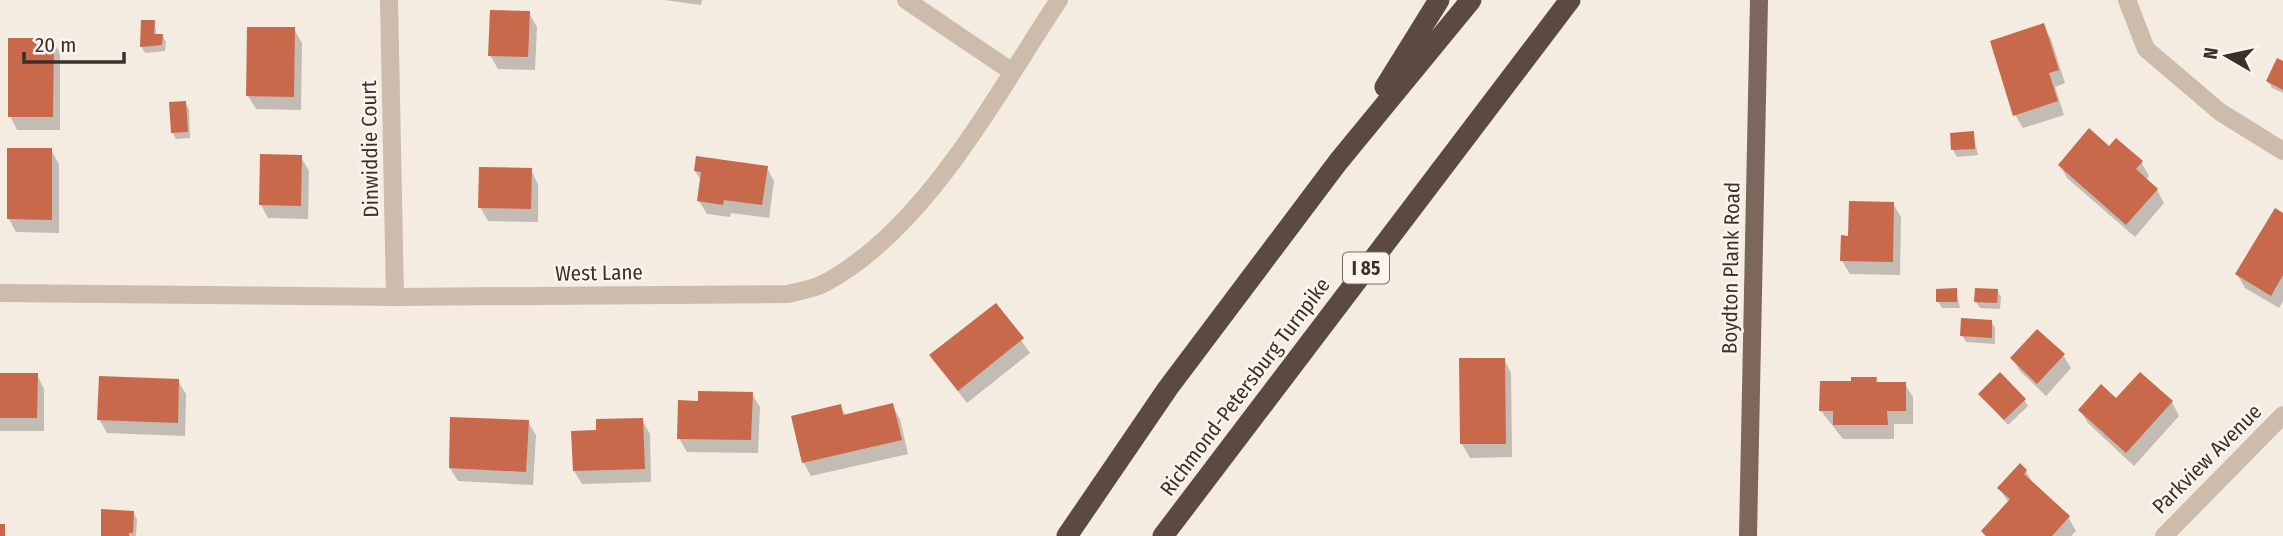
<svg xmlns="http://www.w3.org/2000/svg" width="2283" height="536" viewBox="0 0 2283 536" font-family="'Fira Sans Condensed',sans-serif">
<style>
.shadow{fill:#0003}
.building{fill:#c8694b}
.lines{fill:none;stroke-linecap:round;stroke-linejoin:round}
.minor{stroke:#cdbbac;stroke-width:18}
.major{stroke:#7d675c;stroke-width:18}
.highway{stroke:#5c4a42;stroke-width:21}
.labels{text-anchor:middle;stroke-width:5;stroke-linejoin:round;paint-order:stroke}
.shield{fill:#fbf5ee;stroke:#756b66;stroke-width:2}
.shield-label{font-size:19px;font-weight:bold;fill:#3b302b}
.street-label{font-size:21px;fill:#3b302b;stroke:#fbf5ee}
</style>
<rect width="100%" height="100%" fill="#f4ebe1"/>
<g class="shadow">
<polygon points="664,0 702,0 701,5"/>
<polygon points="529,13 537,27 535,70 498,69 490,55"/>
<polygon points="154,22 157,35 162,35 166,42 165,51 145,53 141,46"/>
<polygon points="2044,26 2051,39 2065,83 2055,87 2064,115 2023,128 2015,115"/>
<polygon points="294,29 302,43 301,110 256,109 248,96"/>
<polygon points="53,40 60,53 60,130 17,130 10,116"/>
<polygon points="2283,63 2283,93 2272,88 2268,81"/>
<polygon points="185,103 189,109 190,138 176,139 172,132"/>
<polygon points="1973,133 1978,155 1957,157 1953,150"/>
<polygon points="2109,148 2141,162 2149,176 2146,180 2157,190 2164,203 2135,237 2067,178 2060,165"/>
<polygon points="51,150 59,164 59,233 16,232 9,219"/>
<polygon points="301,157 309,171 308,219 268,218 261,205"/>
<polygon points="767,168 774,181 769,218 731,213 730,217 707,214 699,201 702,182 695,171"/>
<polygon points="531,170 538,184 538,222 488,221 480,207"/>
<polygon points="1893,204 1901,217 1900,275 1850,274 1842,261 1850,237"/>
<polygon points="2283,215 2283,301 2279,308 2245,288 2237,274"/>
<polygon points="1956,290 1960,308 1942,308 1938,301"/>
<polygon points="1997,290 2001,297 2000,309 1980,308 1976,302"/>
<polygon points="996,305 1030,353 967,403 931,356"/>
<polygon points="1991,321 1995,328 1995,344 1966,342 1962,335"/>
<polygon points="2063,355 2071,368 2046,396 2020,371 2012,358"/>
<polygon points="1504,359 1511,373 1512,457 1470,458 1462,444"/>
<polygon points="0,375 37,375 44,389 44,431 0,431"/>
<polygon points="1876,379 1879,384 1905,384 1913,397 1913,424 1894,424 1894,439 1843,439 1821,411 1821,383"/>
<polygon points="178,381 186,394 185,436 107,433 99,419"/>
<polygon points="752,394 760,407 758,453 687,452 679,438 699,403"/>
<polygon points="1980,394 2024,400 2028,406 2008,425"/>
<polygon points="2117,400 2172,402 2179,416 2134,466 2088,423 2080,410"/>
<polygon points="892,405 900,419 908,454 811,476 804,463 793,417 840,406 846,416"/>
<polygon points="642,420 650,434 651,482 582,484 574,471 598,432"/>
<polygon points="528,422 536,435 533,485 458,481 450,468"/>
<polygon points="2026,471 2034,485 2068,517 2076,531 2071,536 1985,536 1983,532 2009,503 1999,488"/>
<polygon points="133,512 137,519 136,536 102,536"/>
</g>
<g class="building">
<polygon points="490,10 530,11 528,57 488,56"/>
<polygon points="141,20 155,20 154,34 163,34 162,45 140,47"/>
<polygon points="2044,23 2059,70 2049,73 2058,101 2013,116 1990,41"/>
<polygon points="247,27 295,27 294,97 246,96"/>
<polygon points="8,38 54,38 53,117 8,117"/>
<polygon points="2277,58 2283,61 2283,90 2266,81"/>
<polygon points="186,101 188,132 171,133 169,102"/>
<polygon points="2089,128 2109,146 2116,138 2143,161 2136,169 2158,189 2126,225 2058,165"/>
<polygon points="1974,131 1975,149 1951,150 1950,133"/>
<polygon points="7,148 52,148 52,220 7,219"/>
<polygon points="260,154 302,155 301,206 259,205"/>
<polygon points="696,156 768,166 762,205 724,200 723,205 697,201 701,172 694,171"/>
<polygon points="479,167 532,168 531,209 478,208"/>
<polygon points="1849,201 1894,202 1893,262 1840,261 1841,235 1848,236"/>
<polygon points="2275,208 2283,213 2283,275 2271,296 2235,274"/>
<polygon points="1957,288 1957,302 1936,302 1936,289"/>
<polygon points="1975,288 1998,289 1997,303 1974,302"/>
<polygon points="996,303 1024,338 958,391 929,355"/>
<polygon points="1961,318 1992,320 1992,338 1960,336"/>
<polygon points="2037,329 2065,354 2037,384 2010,358"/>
<polygon points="1459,358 1505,358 1506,444 1460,444"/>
<polygon points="2000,372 2026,399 2004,420 1978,394"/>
<polygon points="2140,372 2173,401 2126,453 2078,410 2101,384 2116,398"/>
<polygon points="0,373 38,373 37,418 0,418"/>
<polygon points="99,376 179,379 178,423 97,420"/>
<polygon points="1851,377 1877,377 1876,382 1906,382 1906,411 1887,411 1888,425 1833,425 1833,411 1819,411 1820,381 1851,381"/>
<polygon points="698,391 753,392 751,440 677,439 678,400 698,401"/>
<polygon points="893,403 902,440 802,463 791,416 841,404 843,415"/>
<polygon points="450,417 529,420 526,472 449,468"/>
<polygon points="643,418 645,469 573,471 571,431 596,430 596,419"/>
<polygon points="2020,463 2027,470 2024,474 2070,516 2052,536 1986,536 1981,531 2010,499 1997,488"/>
<polygon points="101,509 134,511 133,533 129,533 129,536 101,536"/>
<rect x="0" y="524" width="5" height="12"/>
</g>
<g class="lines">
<g class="minor">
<polyline points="389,0 395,297"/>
<polyline points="906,0 1011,71"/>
<polyline points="2127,0 2146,49 2220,112 2283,151"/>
<path d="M 0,293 L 395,297 L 788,294 C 799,291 813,289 823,284 C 926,230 996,94 1059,0"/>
<polyline points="2164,536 2283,415"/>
</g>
<polyline class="major" points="1748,536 1759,0"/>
<g class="highway">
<polyline points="1385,87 1439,0"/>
<polyline points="1067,536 1168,388 1338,162 1471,0"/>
<polyline points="1163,536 1570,0"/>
</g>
</g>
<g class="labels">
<rect class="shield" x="1343" y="252.5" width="46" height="31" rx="5"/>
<g class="shield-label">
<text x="1366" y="275">I 85</text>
</g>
<g class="street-label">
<text transform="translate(370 149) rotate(-91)" y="7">Dinwiddie Court</text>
<text transform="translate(1731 268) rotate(-89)" y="7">Boydton Plank Road</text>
<text transform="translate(599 273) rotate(-1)" y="7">West Lane</text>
<text transform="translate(1245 387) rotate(-53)" y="7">Richmond-Petersburg Turnpike</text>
<text transform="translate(2207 459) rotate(-45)" y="7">Parkview Avenue</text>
</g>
</g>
<g transform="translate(2227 56) rotate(279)" stroke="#fbf5ee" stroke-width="5" paint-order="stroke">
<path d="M0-5L12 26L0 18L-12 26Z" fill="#3b302b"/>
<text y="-10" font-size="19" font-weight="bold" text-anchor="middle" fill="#3b302b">N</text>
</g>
<path d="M24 52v10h100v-10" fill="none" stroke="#3b302b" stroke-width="3.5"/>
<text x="35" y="52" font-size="21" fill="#3b302b" stroke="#fbf5ee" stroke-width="5" paint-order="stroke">20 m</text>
</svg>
